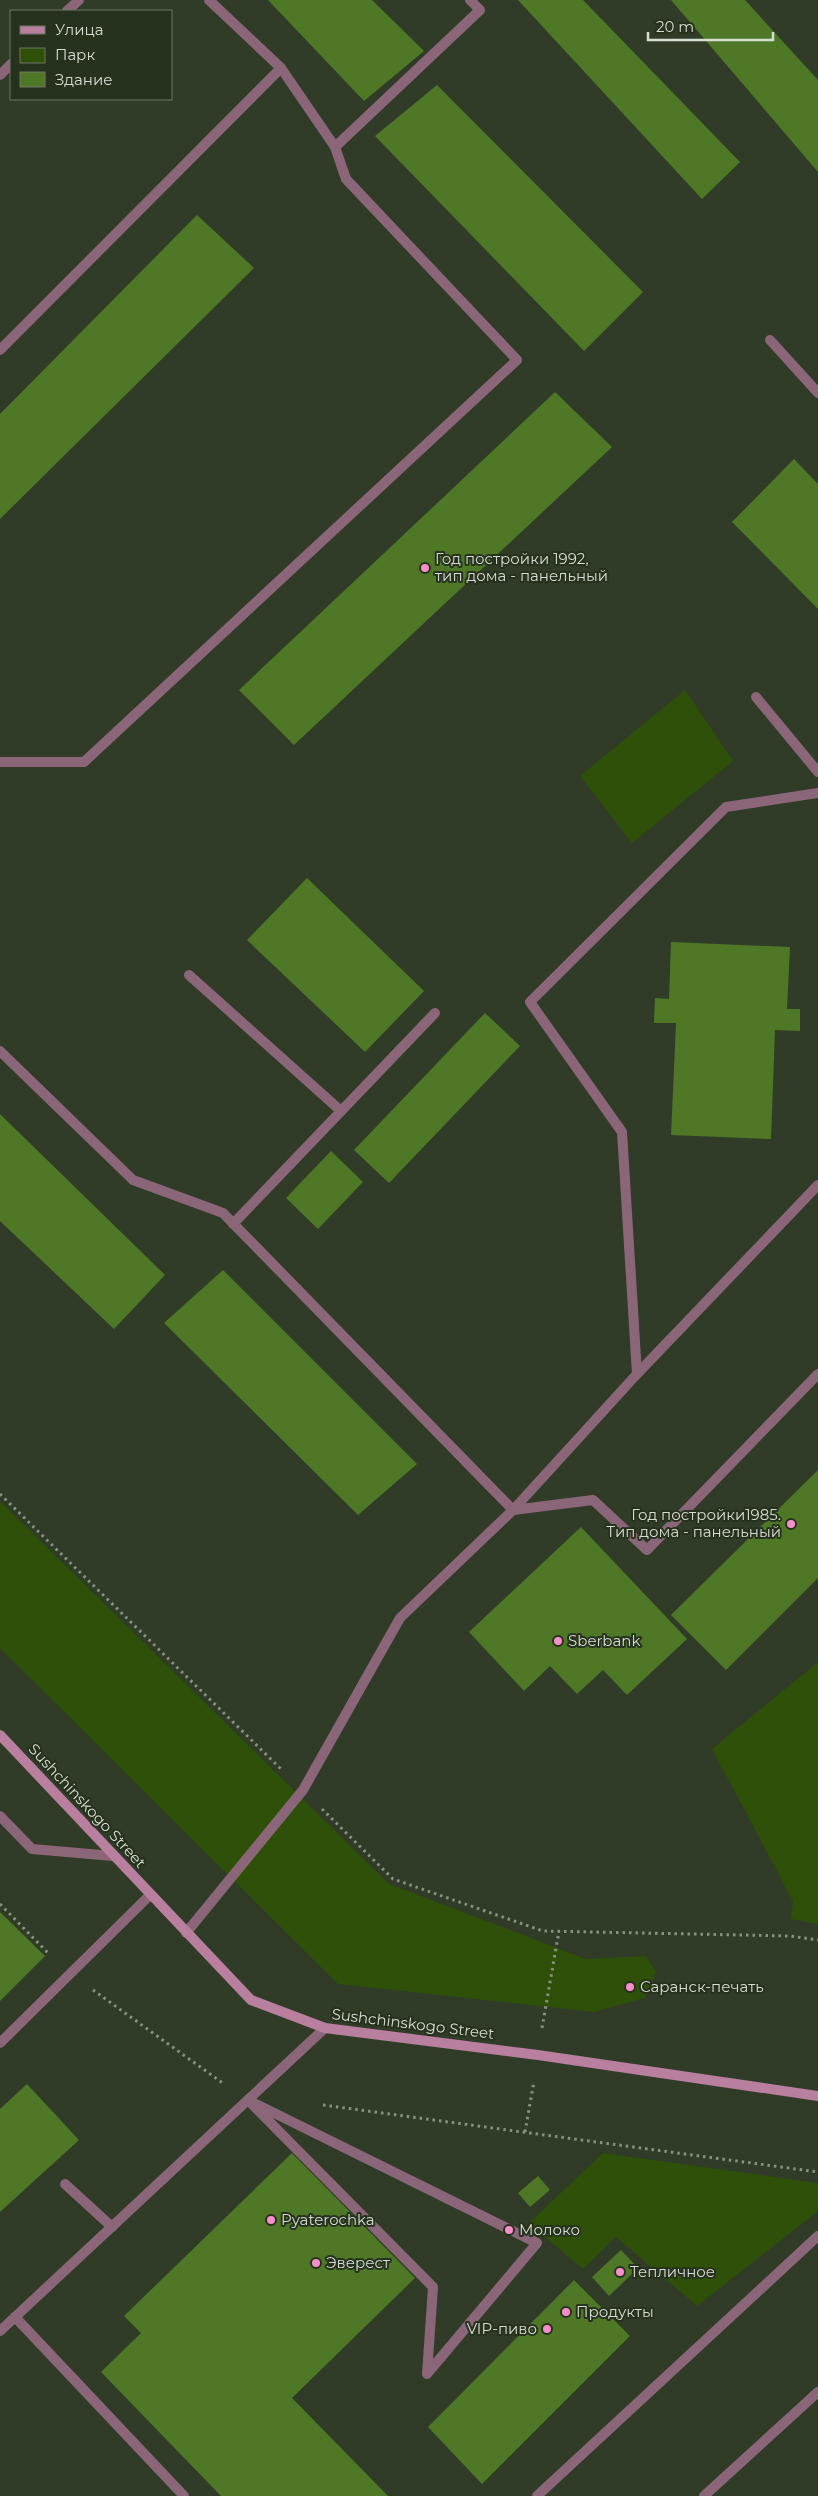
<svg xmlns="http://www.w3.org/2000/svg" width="818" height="2496" viewBox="0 0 818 2496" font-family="Montserrat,sans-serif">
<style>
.green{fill:#2e5009}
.building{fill:#4e7826}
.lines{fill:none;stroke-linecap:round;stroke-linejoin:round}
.path{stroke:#889282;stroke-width:3;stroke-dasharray:2.5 4;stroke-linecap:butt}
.lane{stroke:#8b6679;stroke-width:10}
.secondary{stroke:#b97f9e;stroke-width:10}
.poi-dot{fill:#f98fca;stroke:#26311e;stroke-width:2}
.labels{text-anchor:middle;stroke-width:4;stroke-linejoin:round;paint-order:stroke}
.poi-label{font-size:15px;fill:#d6ded2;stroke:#26311e;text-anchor:start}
.street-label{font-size:15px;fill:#d6ded2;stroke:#26311e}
</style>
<rect width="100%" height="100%" fill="#303c28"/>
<g class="green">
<polygon points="685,690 733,761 632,843 580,776"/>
<polygon points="0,1501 389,1884 586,1959 646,1956 656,1972 645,1998 594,2012 338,1984 0,1648"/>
<polygon points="818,1662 818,1924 791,1919 793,1901 712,1749"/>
<polygon points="603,2153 818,2183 818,2211 697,2306 616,2237 583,2269 529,2223"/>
</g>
<g class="building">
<polygon points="268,0 372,0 424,51 364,101"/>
<polygon points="518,0 583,0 740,162 702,199"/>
<polygon points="671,0 745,0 818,80 818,172"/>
<polygon points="437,85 643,292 584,351 375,136"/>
<polygon points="197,215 254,268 0,519 0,414"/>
<polygon points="555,392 612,447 294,745 239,690"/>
<polygon points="794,459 818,484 818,609 732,522"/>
<polygon points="307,878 424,991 365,1052 247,940"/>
<polygon points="671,942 790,947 787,1009 800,1009 800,1031 775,1030 771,1139 671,1135 676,1023 654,1023 655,998 669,999"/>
<polygon points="485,1013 520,1046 389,1183 354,1150"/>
<polygon points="0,1114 165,1275 114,1329 0,1221"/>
<polygon points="331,1151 363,1182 318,1229 286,1198"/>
<polygon points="223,1270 417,1464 358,1515 164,1323"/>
<polygon points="818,1470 818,1578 726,1670 671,1615"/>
<polygon points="581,1527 687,1639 627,1695 603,1670 577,1694 550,1666 524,1691 469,1632"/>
<polygon points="0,1912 45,1956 0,2001"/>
<polygon points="27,2084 79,2140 0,2212 0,2109"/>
<polygon points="292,2153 415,2278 292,2398 388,2496 221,2496 101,2372 141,2333 124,2316"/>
<polygon points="538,2176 550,2190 530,2207 518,2193"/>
<polygon points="621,2250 638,2268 609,2296 592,2277"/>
<polygon points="574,2280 630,2336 482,2484 428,2427"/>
</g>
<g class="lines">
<g class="path">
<polyline points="0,1494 282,1770"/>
<polyline points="322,1809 393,1879 543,1931 790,1936 818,1940"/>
<polyline points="0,1904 50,1955"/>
<polyline points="93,1990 224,2084"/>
<polyline points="542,2028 559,1931"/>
<polyline points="323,2105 818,2172"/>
<polyline points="525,2132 534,2081"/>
</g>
<g class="lane">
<polyline points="209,0 281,68 335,147 480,10 470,0"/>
<polyline points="67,11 79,0"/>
<polyline points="0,75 11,64"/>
<polyline points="770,340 818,393"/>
<polyline points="0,350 281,68"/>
<polyline points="756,697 818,772"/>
<polyline points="0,762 84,762 517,360 346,179 335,147"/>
<polyline points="189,975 341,1111"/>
<polyline points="0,1051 133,1180 223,1213 513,1510 593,1500 647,1550 818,1374"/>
<polyline points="233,1224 435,1013"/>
<polyline points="637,1374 622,1132 530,1002 726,807 818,793"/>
<polyline points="0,1816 32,1849 113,1856"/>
<polyline points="186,1933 303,1790 400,1618 513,1510 637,1374 818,1185"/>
<polyline points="0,2043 150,1895"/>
<polygon points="248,2100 537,2243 427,2374 433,2287"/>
<polyline points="65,2184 112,2227"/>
<polyline points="15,2317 184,2496"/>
<polyline points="0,2331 325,2028"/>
<polyline points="537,2496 818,2236"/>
<polyline points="704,2496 818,2392"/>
</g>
<polyline class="secondary" points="0,1735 251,2000 325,2028 538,2055 818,2096"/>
</g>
<g class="poi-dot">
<circle cx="425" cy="568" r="5"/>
<circle cx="791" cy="1524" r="5"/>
<circle cx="558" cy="1641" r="5"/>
<circle cx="630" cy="1987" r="5"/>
<circle cx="271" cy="2220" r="5"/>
<circle cx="509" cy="2230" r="5"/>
<circle cx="316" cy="2263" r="5"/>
<circle cx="620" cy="2272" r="5"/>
<circle cx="566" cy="2312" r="5"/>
<circle cx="547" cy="2329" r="5"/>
</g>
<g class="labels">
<g class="poi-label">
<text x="435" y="564">Год постройки 1992,<tspan x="435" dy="17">тип дома - панельный</tspan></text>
<text x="781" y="1520" text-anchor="end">Год постройки1985.<tspan x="781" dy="17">Тип дома - панельный</tspan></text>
<text x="568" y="1646">Sberbank</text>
<text x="640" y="1992">Саранск-печать</text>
<text x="281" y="2225">Pyaterochka</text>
<text x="519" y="2235">Молоко</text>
<text x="326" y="2268">Эверест</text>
<text x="630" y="2277">Тепличное</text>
<text x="576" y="2317">Продукты</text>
<text x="537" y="2334" text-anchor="end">VIP-пиво</text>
</g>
<g class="street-label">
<text transform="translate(87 1806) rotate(47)" y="5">Sushchinskogo Street</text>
<text transform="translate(413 2024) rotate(7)" y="5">Sushchinskogo Street</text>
</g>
</g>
<rect x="10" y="10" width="162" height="90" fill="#26311e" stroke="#6c7666"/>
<rect x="20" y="26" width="25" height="8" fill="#b97f9e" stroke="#6c7666"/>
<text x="55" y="35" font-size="15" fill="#d6ded2">Улица</text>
<rect x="20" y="48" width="25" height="15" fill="#2e5009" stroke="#6c7666"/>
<text x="55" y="60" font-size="15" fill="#d6ded2">Парк</text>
<rect x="20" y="72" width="25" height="15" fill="#4e7826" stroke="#6c7666"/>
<text x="55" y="85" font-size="15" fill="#d6ded2">Здание</text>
<path d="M648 32v8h125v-8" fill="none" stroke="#d6ded2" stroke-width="2.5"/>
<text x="656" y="32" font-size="15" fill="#d6ded2" stroke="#26311e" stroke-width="4" paint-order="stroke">20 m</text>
</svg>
